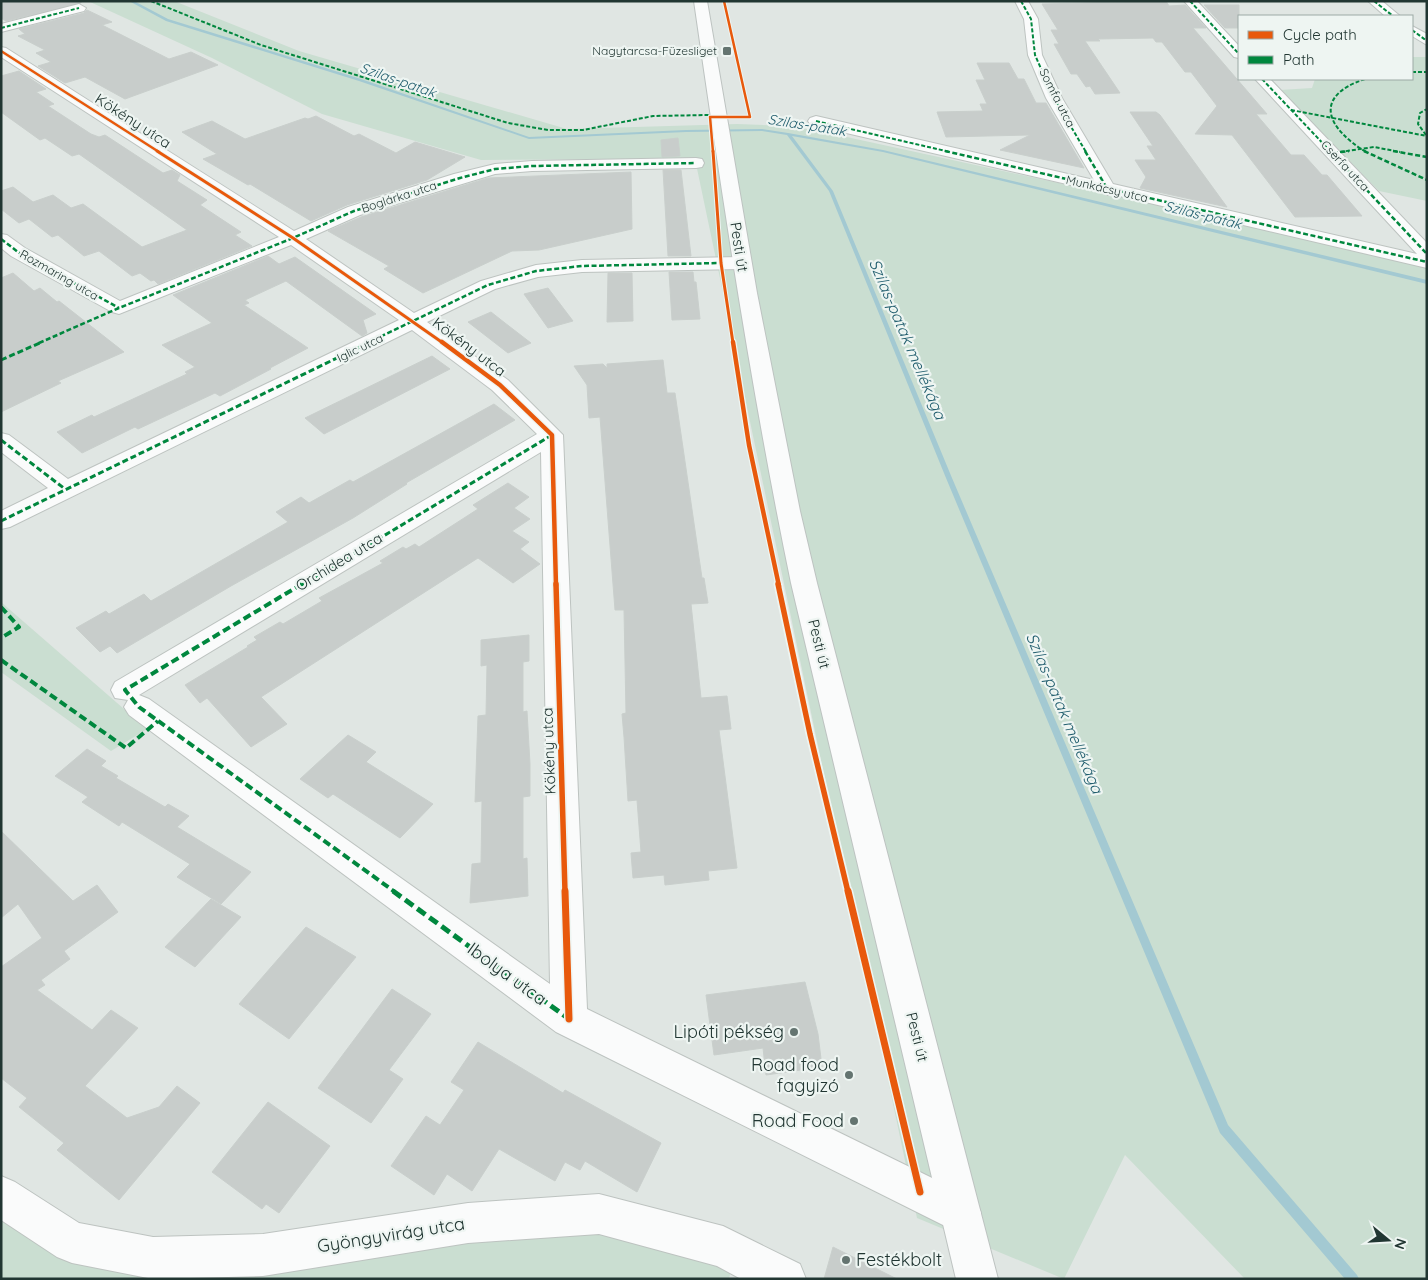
<svg xmlns="http://www.w3.org/2000/svg" width="1428" height="1280" viewBox="0 0 1428 1280" font-family="Quicksand,sans-serif">
<style>
.green{fill:#caded1}
.lines{fill:none;stroke-linecap:round;stroke-linejoin:round}
.stream{fill:#a3c9d2;fill-rule:evenodd}
.building{fill:#c8cdcb;stroke:#c9cfcc}
.street-casing{stroke:#bdc3c0;stroke-width:2}
.secondary-casing{stroke:#bdc3c1;stroke-width:2}
.street{fill:#fafbfb;fill-rule:evenodd}
.secondary{fill:#fafbfb;fill-rule:evenodd}
.quiet-far4{stroke:#00873e;stroke-width:2;stroke-dasharray:4 2;stroke-linecap:butt}
.quiet-far3{stroke:#00873e;stroke-width:2.5;stroke-dasharray:5 2.5;stroke-linecap:butt}
.quiet-far2{stroke:#00873e;stroke-width:3;stroke-dasharray:6 3;stroke-linecap:butt}
.quiet-far1{stroke:#00873e;stroke-width:4;stroke-dasharray:8 4;stroke-linecap:butt}
.quiet{stroke:#00873e;stroke-width:5;stroke-dasharray:10 5;stroke-linecap:butt}
.cycleway-far4-casing{stroke:#eef5f2;stroke-width:4.5}
.cycleway-far3-casing{stroke:#eef5f2;stroke-width:5}
.cycleway-far2-casing{stroke:#eef5f2;stroke-width:7}
.cycleway-far1-casing{stroke:#eef5f2;stroke-width:9}
.cycleway-casing{stroke:#eef5f2;stroke-width:10}
.cycleway-far4{stroke:#e8590c;stroke-width:2.5}
.cycleway-far3{stroke:#e8590c;stroke-width:3}
.cycleway-far2{stroke:#e8590c;stroke-width:4.5}
.cycleway-far1{stroke:#e8590c;stroke-width:5.5}
.cycleway{stroke:#e8590c;stroke-width:7}
.poi-dot{fill:#647470;stroke:#eef5f2;stroke-width:2}
.labels{text-anchor:middle;stroke-width:4.5;stroke-linejoin:round;paint-order:stroke}
.far-poi-label{font-size:12px;fill:#213632;stroke:#eef5f2;text-anchor:end}
.far-street-label{font-size:12px;fill:#213632;stroke:#eef5f2}
.far-water-label{font-size:14px;font-style:italic;fill:#205d6d;stroke:#eef5f2}
.street-label{font-size:15px;fill:#213632;stroke:#eef5f2}
.water-label{font-size:16px;font-style:italic;fill:#205d6d;stroke:#eef5f2}
.near-street-label{font-size:18px;fill:#213632;stroke:#eef5f2}
.near-poi-label{font-size:18px;fill:#213632;stroke:#eef5f2;text-anchor:end}
</style>
<rect width="100%" height="100%" fill="#e0e6e3"/>
<g class="green">
<polygon points="88,1 174,1 299,51 567,129 737,124 787,126 819,131 1427,263 1427,1279 1245,1279 1125,1155 1064,1279 917,1218 695,159 481,160 322,114 212,58"/>
<polygon points="1412,57 1427,57 1427,201 1379,191 1280,90 1312,88 1315,79 1412,79"/>
<polygon points="1,602 147,729 111,751 1,672"/>
<polygon points="1,1214 112,1263 602,1222 731,1271 729,1279 1,1279"/>
</g>
<g class="lines">
<polygon class="stream" points="129,1 134,1 168,19 361,79 529,137 686,130 762,129 788,133 883,150 1427,280 1427,284 883,152 792,136 833,191 952,478 1228,1125 1357,1275 1359,1279 1345,1279 1220,1133 946,478 829,191 787,135 762,131 686,132 529,139 359,81 166,21"/>
</g>
<g class="building">
<polygon points="1,1 81,1 81,3 6,21 1,18"/>
<polygon points="1166,1 1169,6 1185,5 1206,28 1193,28 1267,114 1256,114 1291,155 1304,155 1322,175 1327,175 1362,216 1295,217 1232,135 1195,134 1217,106 1191,72 1185,72 1162,42 1156,42 1153,38 1098,39 1100,41 1085,41 1120,93 1095,94 1090,86 1086,87 1077,74 1071,74 1054,44 1059,44 1051,30 1058,30 1042,4"/>
<polygon points="1204,5 1239,5 1239,28 1225,28"/>
<polygon points="87,10 112,22 102,25 169,59 191,52 218,65 125,99 85,77 65,83 38,66 51,62 36,53 45,50 18,36 25,34 19,29 84,13"/>
<polygon points="977,63 1009,63 1018,79 1024,79 1036,103 1046,103 1084,168 1000,150 1030,135 946,137 937,112 983,111 980,104 987,104 976,80 985,80"/>
<polygon points="19,71 46,89 36,92 54,104 48,106 91,134 99,137 105,135 163,173 172,170 180,175 177,181 207,200 200,205 241,232 235,235 252,246 158,284 154,280 151,281 140,273 132,276 99,251 84,256 58,235 52,237 29,219 19,223 1,209 1,191 13,187 33,202 53,195 71,208 83,204 142,247 187,230 79,154 72,156 45,138 40,140 1,112 1,76"/>
<polygon points="1130,112 1156,112 1160,115 1227,207 1140,188 1146,177 1135,160 1156,160 1147,146 1153,146"/>
<polygon points="316,116 354,136 359,134 396,153 415,142 465,157 427,180 347,205 311,221 250,184 248,185 203,159 217,154 182,132 212,121 245,139 305,118 308,119"/>
<polygon points="678,138 680,156 662,157 661,140"/>
<polygon points="663,170 681,170 691,256 668,256"/>
<polygon points="631,172 632,229 539,250 512,251 423,293 384,269 389,266 328,231 361,217 488,178"/>
<polygon points="268,256 279,264 295,257 376,314 363,320 367,333 362,336 286,281 245,300 249,303 244,305 308,348 270,368 271,369 220,396 215,393 138,429 135,427 82,453 57,432 92,415 94,417 187,374 185,372 195,367 162,345 212,323 173,295"/>
<polygon points="669,272 693,272 694,282 696,282 700,319 672,320"/>
<polygon points="13,273 34,291 40,288 57,302 59,301 124,352 58,381 61,383 1,412 1,278"/>
<polygon points="608,273 632,273 633,321 607,322"/>
<polygon points="548,288 573,321 548,328 524,294"/>
<polygon points="491,312 505,323 531,343 508,353 468,322"/>
<polygon points="432,356 450,369 324,434 305,418"/>
<polygon points="663,360 667,393 675,393 702,578 704,578 708,603 691,604 701,698 727,696 731,729 719,730 737,868 708,871 709,880 665,885 664,875 633,878 631,853 641,852 637,800 628,801 624,737 622,714 626,713 624,610 615,610 600,417 589,418 587,385 574,366 603,364 607,368 607,364"/>
<polygon points="494,404 515,420 406,483 407,484 353,518 231,586 117,653 110,646 100,652 76,628 106,611 109,614 144,594 151,601 288,522 276,512 301,497 309,503 350,480 353,482"/>
<polygon points="508,483 529,497 514,508 530,519 512,531 529,542 520,549 540,564 513,583 478,558 261,697 287,724 251,747 207,698 200,703 185,685 248,647 247,646 257,640 254,637 280,622 283,624 322,601 319,598 383,563 380,561 403,547 406,549 415,544 419,547 478,509 473,505"/>
<polygon points="529,635 529,661 523,662 523,712 527,711 530,764 530,796 523,797 523,859 527,858 528,896 470,903 472,864 481,863 482,801 475,802 478,716 486,715 487,665 481,666 481,640"/>
<polygon points="348,735 376,752 366,762 433,804 400,838 333,794 328,798 300,779"/>
<polygon points="87,749 106,761 101,766 118,776 116,778 165,807 168,804 189,816 177,827 251,872 221,904 177,877 190,864 122,822 119,826 82,802 88,797 55,776"/>
<polygon points="1,831 73,901 97,885 118,912 64,951 70,959 41,980 45,985 37,990 92,1030 111,1010 138,1028 85,1086 127,1118 159,1107 177,1086 200,1103 119,1200 57,1150 64,1143 19,1107 27,1098 1,1078 1,967 42,938 18,904 1,918"/>
<polygon points="211,899 241,917 195,967 165,947"/>
<polygon points="306,927 356,957 289,1039 239,1004"/>
<polygon points="805,982 818,1034 822,1067 766,1075 763,1048 714,1055 706,995"/>
<polygon points="392,989 431,1014 389,1070 403,1079 371,1123 318,1088"/>
<polygon points="478,1042 563,1093 565,1090 661,1143 637,1192 585,1161 580,1170 565,1162 555,1181 499,1149 472,1191 447,1174 434,1195 391,1166 426,1116 440,1125 464,1090 451,1082"/>
<polygon points="268,1102 330,1146 279,1213 266,1204 262,1209 212,1172"/>
<polygon points="833,1247 897,1279 824,1279"/>
</g>
<g class="lines">
<defs>
<g id="street">
<polygon points="1015,1 1028,1 1038,19 1042,55 1062,98 1113,184 1417,254 1255,79 1270,79 1427,243 1427,268 1111,194 1108,195 1101,192 816,126 810,124 808,121 810,118 816,116 1094,180 1046,98 1028,55 1024,19"/>
<polygon points="1184,1 1197,1 1239,46 1239,58 1234,57"/>
<polygon points="1368,1 1382,1 1400,16 1385,16"/>
<polygon points="79,4 86,8 84,11 1,32 1,24"/>
<polygon points="1412,26 1427,34 1427,45 1412,36"/>
<path d="M 1,47 L 6,48 L 294,231 L 348,207 L 454,174 L 495,164 L 532,161 L 696,158 L 702,159 L 704,163 L 702,167 L 696,168 L 532,171 L 495,174 L 360,215 L 306,239 L 414,313 L 481,281 L 536,265 L 582,260 L 741,257 L 748,259 L 750,263 L 748,267 L 741,269 L 582,272 L 538,277 L 495,289 L 427,322 L 508,380 L 563,435 L 587,1009 L 975,1199 L 981,1213 L 975,1227 L 961,1233 L 947,1227 L 556,1032 L 129,715 L 124,707 L 128,700 L 115,698 L 111,690 L 115,682 L 537,434 L 492,390 L 412,330 L 10,527 L 1,529 L 1,511 L 48,488 L 1,452 L 1,433 L 9,435 L 68,479 L 399,320 L 291,245 L 119,314 L 112,312 L 11,256 L 1,248 L 1,234 L 7,235 L 25,248 L 120,301 L 279,237 L 1,57 ZM 541,452 L 550,984 L 149,699 L 139,695 Z"/>
<polygon points="1,1176 15,1182 79,1223 153,1237 263,1234 468,1203 599,1194 723,1226 800,1264 806,1279 741,1279 717,1266 599,1234 468,1243 263,1276 153,1279 72,1263 57,1257 1,1220"/>
</g>
<path id="secondary" d="M 694,1 L 707,1 L 757,293 L 800,511 L 817,583 L 998,1279 L 956,1279 L 791,583 C 751,390 722,196 694,1 Z"/>
</defs>
<use href="#street" class="street-casing"/>
<use href="#secondary" class="secondary-casing"/>
<use href="#street" class="street"/>
<use href="#secondary" class="secondary"/>
<g class="quiet-far4">
<polyline points="151,1 261,45 508,123 548,130 583,130 653,116 709,115 710,117"/>
<polyline points="1021,1 1031,19 1035,55 1054,98 1086,152"/>
<polyline points="1190,1 1239,54"/>
<polyline points="1374,1 1393,16"/>
<polyline points="1,28 79,8"/>
<polyline points="1412,30 1427,41"/>
<polyline points="1412,72 1427,72"/>
<polyline points="1262,79 1331,152"/>
<path d="M 1365,79 C 1311,97 1328,129 1366,152"/>
<polyline points="1291,110 1427,136"/>
<polyline points="816,121 950,152"/>
<polyline points="1426,135 1418,124 1420,113 1427,109"/>
<polyline points="1340,152 1374,147 1400,152"/>
</g>
<g class="quiet-far3">
<polyline points="945,151 1427,262"/>
<polyline points="1085,151 1108,190"/>
<polyline points="1330,151 1427,254"/>
<polyline points="1364,151 1427,180"/>
<polyline points="1393,151 1427,157"/>
<polyline points="1333,153 1349,151"/>
<polyline points="1,239 18,252 119,308"/>
<polyline points="39,343 119,308 293,238 354,211 460,178 495,169 532,166 696,163"/>
<polyline points="367,343 488,285 536,271 582,266 721,263"/>
</g>
<g class="quiet-far2">
<polyline points="1,360 42,342"/>
<polyline points="1,440 65,489"/>
<polyline points="1,521 370,342"/>
<polyline points="300,586 552,435"/>
</g>
<g class="quiet-far1">
<polyline points="302,584 125,690 139,707 395,892"/>
<polyline points="1,607 19,627 1,638"/>
<polyline points="1,660 126,748 158,721"/>
</g>
<polyline class="quiet" points="393,891 569,1019"/>
<defs>
<g id="cycleway-far4">
<polyline points="1,51 159,152"/>
<polyline points="713,152 710,117 750,117 724,1"/>
</g>
<g id="cycleway-far3">
<polyline points="157,151 293,238 443,343"/>
<polyline points="713,151 721,263 733,343"/>
</g>
<g id="cycleway-far2">
<polyline points="442,342 500,385 552,435 556,586"/>
<polyline points="733,342 749,445 779,586"/>
</g>
<g id="cycleway-far1">
<polyline points="556,584 565,892"/>
<polyline points="778,584 810,734 848,892"/>
</g>
<g id="cycleway">
<polyline points="565,891 569,1019"/>
<polyline points="848,891 920,1192"/>
</g>
</defs>
<use href="#cycleway-far4" class="cycleway-far4-casing"/>
<use href="#cycleway-far3" class="cycleway-far3-casing"/>
<use href="#cycleway-far2" class="cycleway-far2-casing"/>
<use href="#cycleway-far1" class="cycleway-far1-casing"/>
<use href="#cycleway" class="cycleway-casing"/>
<use href="#cycleway-far4" class="cycleway-far4"/>
<use href="#cycleway-far3" class="cycleway-far3"/>
<use href="#cycleway-far2" class="cycleway-far2"/>
<use href="#cycleway-far1" class="cycleway-far1"/>
<use href="#cycleway" class="cycleway"/>
</g>
<g class="poi-dot">
<rect x="722" y="46" width="10" height="10" rx="2.5"/>
<circle cx="794" cy="1032" r="5"/>
<circle cx="849" cy="1075" r="5"/>
<circle cx="854" cy="1121" r="5"/>
<circle cx="846" cy="1260" r="5"/>
</g>
<g class="labels">
<g class="far-poi-label">
<text x="717" y="55">Nagytarcsa-Füzesliget</text>
</g>
<g class="far-street-label">
<text transform="translate(1057 98) rotate(63)" y="4">Somfa utca</text>
<text transform="translate(1345 166) rotate(47)" y="4">Cserfa utca</text>
<text transform="translate(1107 189) rotate(13)" y="4">Munkácsy utca</text>
<text transform="translate(399 197) rotate(-18)" y="4">Boglárka utca</text>
<text transform="translate(59 275) rotate(30)" y="4">Rozmaring utca</text>
<text transform="translate(360 348) rotate(-26)" y="4">Iglic utca</text>
</g>
<g class="far-water-label">
<text transform="translate(398 80) rotate(19)" y="5">Szilas-patak</text>
<text transform="translate(807 125) rotate(9)" y="5">Szilas-patak</text>
<text transform="translate(1203 215) rotate(14)" y="5">Szilas-patak</text>
</g>
<g class="street-label">
<text transform="translate(133 121) rotate(33)" y="5">Kökény utca</text>
<text transform="translate(739 247) rotate(81)" y="5">Pesti út</text>
<text transform="translate(469 347) rotate(37)" y="5">Kökény utca</text>
<text transform="translate(339 562) rotate(-31)" y="5">Orchidea utca</text>
<text transform="translate(819 644) rotate(76)" y="5">Pesti út</text>
<text transform="translate(549 751) rotate(-92)" y="5">Kökény utca</text>
<text transform="translate(917 1037) rotate(76)" y="5">Pesti út</text>
</g>
<g class="water-label">
<text transform="translate(908 339) rotate(67)" y="6">Szilas-patak mellékága</text>
<text transform="translate(1065 713) rotate(67)" y="6">Szilas-patak mellékága</text>
</g>
<g class="near-street-label">
<text transform="translate(507 974) rotate(36)" y="6">Ibolya utca</text>
<text transform="translate(391 1235) rotate(-9)" y="6">Gyöngyvirág utca</text>
</g>
<g class="near-poi-label">
<text x="784" y="1038">Lipóti pékség</text>
<text x="839" y="1071">Road food<tspan x="839" dy="21">fagyizó</tspan></text>
<text x="844" y="1127">Road Food</text>
<text x="856" y="1266" text-anchor="start">Festékbolt</text>
</g>
</g>
<rect width="1428" height="1280" fill="none" stroke="#213632" stroke-width="5"/>
<rect x="1238" y="15" width="175" height="65" fill="#eef5f2" stroke="#9ca9a5"/>
<rect x="1248" y="31" width="25" height="8" fill="#e8590c" stroke="#9ca9a5"/>
<text x="1283" y="40" font-size="15" fill="#213632">Cycle path</text>
<rect x="1248" y="56" width="25" height="8" fill="#00873e" stroke="#9ca9a5"/>
<text x="1283" y="65" font-size="15" fill="#213632">Path</text>
<g transform="translate(1388 1240) rotate(108)" stroke="#eef5f2" stroke-width="4" paint-order="stroke">
<path d="M0-4L9 19L0 12L-9 19Z" fill="#213632"/>
<text y="-8" font-size="14" font-weight="bold" text-anchor="middle" fill="#213632">N</text>
</g>
</svg>
